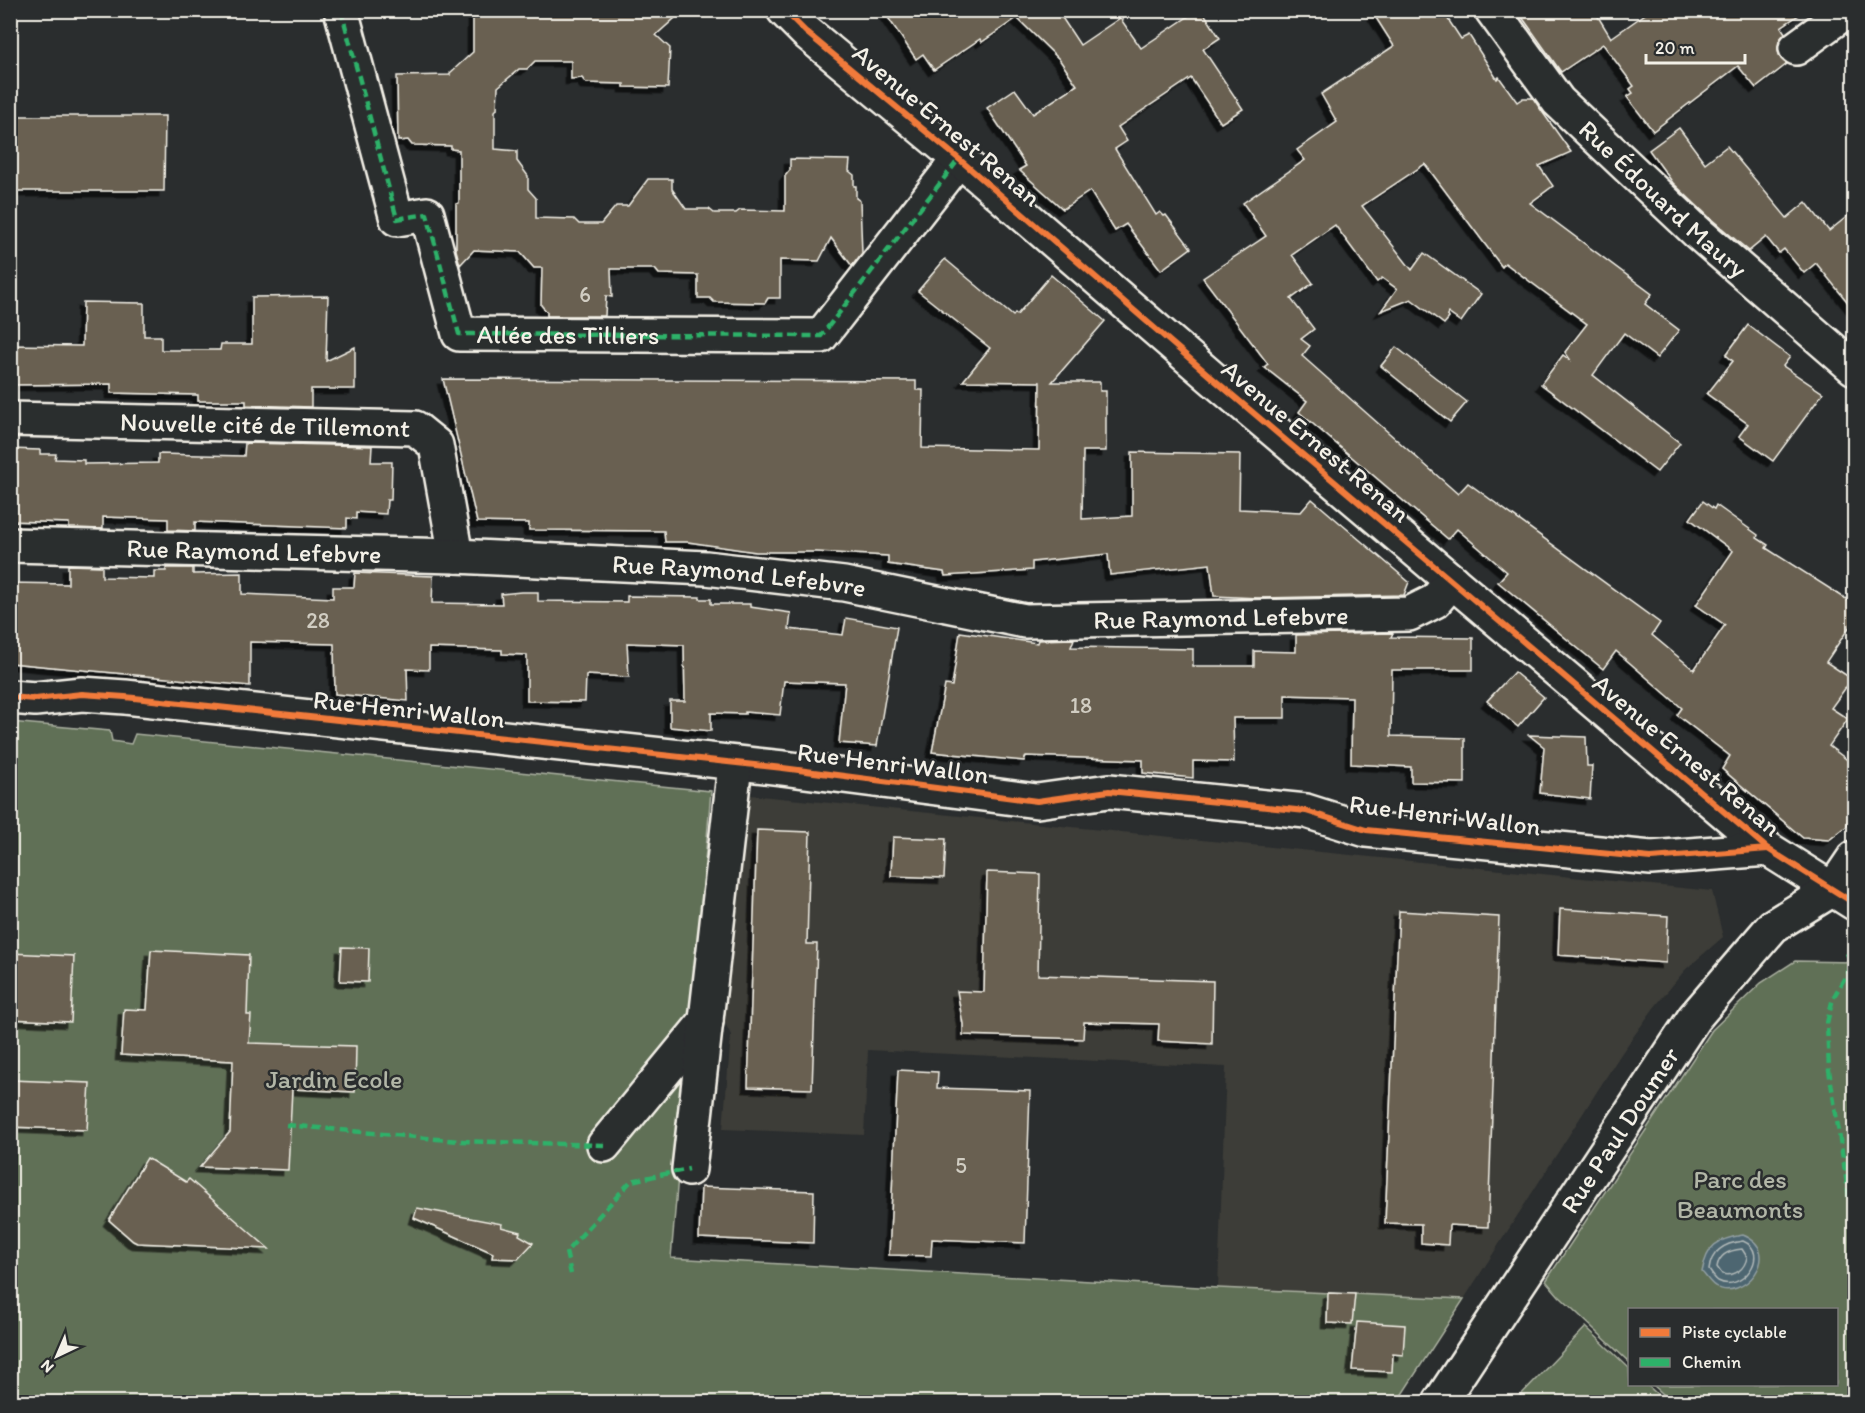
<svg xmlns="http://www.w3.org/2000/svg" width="1865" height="1413" viewBox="0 0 1865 1413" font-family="Itim,sans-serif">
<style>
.built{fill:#3d3d38}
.green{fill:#616f57;stroke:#aab0a0;stroke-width:1.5}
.water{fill:#4d6671;stroke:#909ea1;stroke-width:1.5}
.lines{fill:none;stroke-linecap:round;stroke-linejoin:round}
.shore{stroke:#b1b9b8;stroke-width:1.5}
.building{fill:#696151;stroke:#f4f1e8;stroke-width:1.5;filter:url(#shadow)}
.minor-casing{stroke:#f4f1e8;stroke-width:38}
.minor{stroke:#2a2d2e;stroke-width:33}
.quiet{stroke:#2db169;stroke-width:4.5;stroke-dasharray:9 4.5;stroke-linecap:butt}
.cycleway-casing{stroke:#2a2d2e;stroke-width:10}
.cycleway{stroke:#f17a3a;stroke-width:6}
.labels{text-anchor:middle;stroke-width:5;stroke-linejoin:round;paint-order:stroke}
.number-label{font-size:22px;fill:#d1cdc2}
.street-label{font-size:26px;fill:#f4f1e8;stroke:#2a2d2e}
.park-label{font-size:26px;fill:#b2b6a7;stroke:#2a2d2e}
</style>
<defs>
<filter id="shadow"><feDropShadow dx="-5.5" dy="5.5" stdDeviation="0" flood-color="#0009"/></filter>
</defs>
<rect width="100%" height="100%" fill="#2a2d2e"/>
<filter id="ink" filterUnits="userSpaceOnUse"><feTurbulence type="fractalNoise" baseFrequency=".0167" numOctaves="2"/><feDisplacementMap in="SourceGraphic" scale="12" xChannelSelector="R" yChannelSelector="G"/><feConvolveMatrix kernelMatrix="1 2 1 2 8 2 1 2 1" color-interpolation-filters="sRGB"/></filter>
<g filter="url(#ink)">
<polygon class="built" points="750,795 1712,891 1723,937 1685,970 1653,1009 1621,1054 1464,1299 1218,1288 1226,1067 868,1050 864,1135 723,1129 731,1035 719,1011"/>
<g class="green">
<polygon points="10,722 110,731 112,741 131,744 135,734 711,791 671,1258 1218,1288 1464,1299 1397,1402 11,1402"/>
<polygon points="1795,961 1854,962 1854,1402 1672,1402 1653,1385 1836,1384 1836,1310 1630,1310 1629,1362 1559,1296 1546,1281 1712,1030 1761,983"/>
<polygon points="1586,1327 1629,1368 1630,1384 1647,1385 1666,1402 1514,1402"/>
</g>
<path class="water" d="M 1743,1235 C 1786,1252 1742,1304 1715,1286 C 1710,1283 1706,1276 1702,1272 C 1707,1245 1717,1239 1743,1235 Z"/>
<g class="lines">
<g class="shore">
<path d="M 1743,1241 C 1772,1253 1741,1294 1718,1281 C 1715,1279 1711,1273 1709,1270 C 1711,1251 1724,1243 1743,1241 Z"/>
<path d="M 1742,1249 L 1747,1257 C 1745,1269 1735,1277 1722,1274 L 1717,1267 C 1719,1254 1730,1250 1742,1249 Z"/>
</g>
</g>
<g class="building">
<polygon points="473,10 608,12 610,10 684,10 656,35 670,48 668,88 624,87 624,84 586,83 582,78 571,79 571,61 535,61 527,69 519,69 498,87 497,109 495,111 495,149 517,151 517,161 528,176 528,189 536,198 536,218 574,219 579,224 601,224 616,206 628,206 648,179 672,179 672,189 686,209 709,209 714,213 736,213 740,210 785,211 785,176 790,170 790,159 850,160 849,171 854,175 854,186 856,186 856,198 860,201 862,253 852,266 831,238 819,261 780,260 780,298 768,298 765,303 714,302 710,298 698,298 698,275 659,274 655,269 611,269 612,297 606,296 605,316 547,316 547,312 541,305 542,268 534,268 520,252 474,250 460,265 456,250 456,204 459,203 459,150 451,149 451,146 412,145 408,140 398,141 397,76 450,75 450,73 473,52"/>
<polygon points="883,10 1057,10 1080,45 1120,18 1141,48 1198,10 1202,10 1220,38 1203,49 1243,109 1221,123 1191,78 1118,127 1127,141 1115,149 1156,215 1160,212 1164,216 1166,215 1191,248 1161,270 1126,224 1115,231 1090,191 1063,209 1019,170 1026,166 987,108 1015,89 1033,114 1077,85 1059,59 1017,18 982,42 980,39 934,70 923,54 916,59"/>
<polygon points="1371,10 1442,10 1461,39 1469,35 1497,79 1499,77 1517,102 1523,98 1533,98 1541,110 1571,152 1539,166 1553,186 1530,203 1652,294 1645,304 1679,330 1657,358 1624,333 1593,375 1680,443 1657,472 1541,384 1563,355 1571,361 1565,352 1587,324 1505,263 1502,267 1425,164 1362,206 1412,270 1424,253 1481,294 1461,322 1448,313 1447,315 1449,318 1444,324 1411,299 1381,311 1397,289 1382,278 1377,282 1335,225 1292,255 1313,283 1291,299 1314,329 1301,339 1310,346 1302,356 1458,494 1468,483 1660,623 1652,635 1694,670 1725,625 1696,605 1733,551 1690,519 1703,501 1714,509 1716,505 1758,535 1757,538 1768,545 1766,548 1854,604 1854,620 1826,662 1852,679 1831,708 1848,719 1829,746 1854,765 1854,786 1847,826 1829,840 1803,838 1722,769 1730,756 1677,715 1682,708 1616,651 1603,669 1498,582 1507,572 1457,529 1448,539 1299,412 1307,401 1264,367 1268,364 1203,278 1266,236 1243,203 1305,160 1297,150 1337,122 1321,94 1394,46"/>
<polygon points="1517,10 1594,10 1611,38 1651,10 1806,10 1781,27 1785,33 1779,41 1778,51 1781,59 1787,64 1756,88 1738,66 1653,131 1627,97 1633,93 1630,89 1634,86 1603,44 1561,72"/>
<polygon points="10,116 165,116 164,191 10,191"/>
<polygon points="1679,128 1705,163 1727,146 1787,218 1806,202 1829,231 1854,211 1854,310 1816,263 1804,273 1784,249 1779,253 1766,237 1749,251 1710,218 1673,183 1649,150"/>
<polygon points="945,259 1013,316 1015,313 1017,315 1051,275 1105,321 1052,382 1100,382 1100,391 1106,391 1106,451 1083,451 1082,519 1132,516 1132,452 1240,454 1239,509 1301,512 1312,499 1409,582 1404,595 1258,598 1214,596 1210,564 1110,575 1108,554 1032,562 1032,570 945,576 944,572 888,564 888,556 817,552 756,552 688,542 665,542 664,531 529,530 529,523 477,522 443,379 916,381 916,390 923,390 922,448 1039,450 1040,382 963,381 990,348 918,291"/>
<polygon points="328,296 326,361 355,347 355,389 311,389 311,407 246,405 246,401 198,401 198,395 111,393 111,384 10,385 10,345 82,346 83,302 144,303 144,336 161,336 161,350 220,350 221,344 252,344 252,297"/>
<polygon points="1748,325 1790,357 1783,366 1823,393 1773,461 1739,436 1748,424 1707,394 1733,361 1726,355"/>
<polygon points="1396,347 1467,402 1450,422 1381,366"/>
<polygon points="245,443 372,446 371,462 392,462 391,500 387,500 386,514 356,512 356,519 347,518 347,528 195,522 195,531 168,530 168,519 103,517 103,529 69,528 69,523 10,521 10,449 40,450 40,454 56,454 55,459 84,460 84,464 158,463 158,454 244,456"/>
<polygon points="68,565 102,566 102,577 154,578 154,571 166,571 166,568 193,568 193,574 242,573 242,594 333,598 333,587 354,587 355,573 433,576 432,603 502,604 501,594 521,592 538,592 538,601 627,602 627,596 700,597 700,599 711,599 711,604 750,604 750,607 791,613 789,629 843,635 846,618 897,627 877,746 839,743 845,683 784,681 780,715 745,712 745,714 711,713 711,731 670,727 670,701 685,701 684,645 627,643 629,677 586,675 585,702 527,701 527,655 502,654 502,650 429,648 429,670 407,669 408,701 335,694 334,644 250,642 250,686 10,663 10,583 68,584"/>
<polygon points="960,632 1037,643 1038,640 1074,639 1071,647 1193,649 1193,666 1254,666 1254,651 1296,652 1296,635 1393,633 1391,637 1473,638 1473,670 1392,670 1391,736 1465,738 1465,783 1411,782 1411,767 1351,764 1352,697 1285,695 1285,718 1233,718 1234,762 1193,761 1193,778 1143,773 1143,760 1026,756 1024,761 932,752 945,685 952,686"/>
<polygon points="1514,672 1544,697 1518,727 1487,701"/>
<polygon points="1529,735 1586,737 1587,766 1592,766 1590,799 1540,793 1544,747"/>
<polygon points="757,830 810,832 807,944 817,944 812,1089 748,1087"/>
<polygon points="893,837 946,839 944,878 891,876"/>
<polygon points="987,872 1040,874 1038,975 1213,981 1212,1044 1158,1041 1159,1024 1084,1022 1083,1039 963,1035 963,1024 957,991 984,992"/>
<polygon points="1560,909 1668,916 1666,963 1558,955"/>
<polygon points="1399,911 1499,917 1488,1227 1449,1225 1448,1245 1421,1243 1421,1224 1385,1223"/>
<polygon points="342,947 369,948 368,982 340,981"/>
<polygon points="151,950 249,955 247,1015 251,1015 249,1043 356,1046 355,1092 292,1089 288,1170 200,1167 230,1132 233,1061 121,1055 124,1009 147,1010"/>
<polygon points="10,953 74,956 71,1022 10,1019"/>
<polygon points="898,1070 938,1072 937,1088 1030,1091 1025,1243 932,1239 931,1256 889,1255"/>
<polygon points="10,1080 90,1083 87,1130 10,1127"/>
<polygon points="147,1158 186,1182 189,1179 269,1249 137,1243 133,1241 109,1220"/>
<polygon points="701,1187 814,1191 813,1243 699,1238"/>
<polygon points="417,1208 502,1224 501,1227 520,1232 519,1235 533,1243 518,1259 492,1258 493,1253 414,1218"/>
<polygon points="1328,1293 1355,1294 1352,1324 1327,1323"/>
<polygon points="1357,1322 1405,1325 1403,1355 1393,1354 1392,1372 1352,1370"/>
</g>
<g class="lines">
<defs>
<g id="minor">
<path id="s1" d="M 341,10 L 397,219 L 427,214 L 459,334 L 821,336 L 959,159"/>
<polyline points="784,10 806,32 959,159 1211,377 1768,849 1854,903"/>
<path id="s2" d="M 1492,10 L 1558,101 L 1697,232 L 1854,368"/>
<polyline points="1796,48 1848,10"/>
<path id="s3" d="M 10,419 L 415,428 L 436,445 L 456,556"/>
<path id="s4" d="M 10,545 L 456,556 L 706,568 L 844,584 L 1025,621 L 1409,614 L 1435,601 L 1452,581"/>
<polyline points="10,697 35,699 82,694 125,697 783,768 1037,801 1109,791 1306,811 1366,830 1651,858 1768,849"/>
<polyline points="604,1145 706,1021"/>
<polyline points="689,1169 735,765"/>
<path id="s5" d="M 1440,1402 L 1694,1018 L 1773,926 L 1833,889 L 1854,858"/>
</g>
</defs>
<use href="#minor" class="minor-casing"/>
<use href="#minor" class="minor"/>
<g class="quiet">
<polyline points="341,10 397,219 427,214 459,334 821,336 959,159"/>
<polyline points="1847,953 1851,962 1847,974 1833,998 1827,1023 1829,1070 1854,1228"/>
<polyline points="286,1125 458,1141 604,1145"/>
<polyline points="571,1274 566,1252 631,1181 689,1169"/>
</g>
<defs>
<g id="cycleway">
<polyline points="784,10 806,32 959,159 1211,377 1768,849 1854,903"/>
<polyline points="10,697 35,699 82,694 125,697 783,768 1037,801 1109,791 1306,811 1366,830 1651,858 1768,849"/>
</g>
</defs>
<use href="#cycleway" class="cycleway-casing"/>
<use href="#cycleway" class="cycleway"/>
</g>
</g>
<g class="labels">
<g class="number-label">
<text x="585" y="302">6</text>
<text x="318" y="628">28</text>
<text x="1081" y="713">18</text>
<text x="961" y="1173">5</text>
</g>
<g class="street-label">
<text transform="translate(947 125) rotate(40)" y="9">Avenue Ernest Renan</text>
<text dy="9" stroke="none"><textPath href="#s2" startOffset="256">Rue Édouard Maury</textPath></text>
<text dy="9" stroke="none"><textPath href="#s1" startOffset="480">Allée des Tilliers</textPath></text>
<text dy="9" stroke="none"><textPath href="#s3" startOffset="255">Nouvelle cité de Tillemont</textPath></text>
<text transform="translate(1316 441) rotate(40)" y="9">Avenue Ernest Renan</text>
<text dy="9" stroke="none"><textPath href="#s4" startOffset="244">Rue Raymond Lefebvre</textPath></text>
<text dy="9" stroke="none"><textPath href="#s4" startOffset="730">Rue Raymond Lefebvre</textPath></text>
<text dy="9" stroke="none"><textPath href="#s4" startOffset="1216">Rue Raymond Lefebvre</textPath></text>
<text transform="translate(409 709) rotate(6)" y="9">Rue Henri Wallon</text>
<text transform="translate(1687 755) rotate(40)" y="9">Avenue Ernest Renan</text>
<text transform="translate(893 763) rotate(7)" y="9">Rue Henri Wallon</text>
<text transform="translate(1445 815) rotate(7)" y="9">Rue Henri Wallon</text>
<text dy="9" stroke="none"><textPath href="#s5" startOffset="326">Rue Paul Doumer</textPath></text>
</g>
<g class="park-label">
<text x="334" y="1088">Jardin Ecole</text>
<text x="1740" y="1188">Parc des<tspan x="1740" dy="30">Beaumonts</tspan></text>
</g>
</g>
<rect width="1865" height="1413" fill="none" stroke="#2a2d2e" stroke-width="36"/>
<rect x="18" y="18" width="1829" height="1377" fill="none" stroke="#f4f1e8" stroke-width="2" filter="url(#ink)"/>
<rect x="1628" y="1308" width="210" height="78" fill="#2a2d2e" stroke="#7b7b78" stroke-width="1.5"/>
<rect x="1640" y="1328" width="30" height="9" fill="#f17a3a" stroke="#7b7b78" stroke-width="1.5"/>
<text x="1682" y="1338" font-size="18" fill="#f4f1e8">Piste cyclable</text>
<rect x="1640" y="1358" width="30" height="9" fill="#2db169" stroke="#7b7b78" stroke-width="1.5"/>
<text x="1682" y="1368" font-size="18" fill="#f4f1e8">Chemin</text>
<g transform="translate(57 1356) rotate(224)" stroke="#2a2d2e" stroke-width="4.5" paint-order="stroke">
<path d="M0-4.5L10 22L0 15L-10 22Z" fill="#f4f1e8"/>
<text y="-9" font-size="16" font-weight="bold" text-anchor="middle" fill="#f4f1e8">N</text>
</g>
<path d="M1646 54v9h99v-9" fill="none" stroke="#f4f1e8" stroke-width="3"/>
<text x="1655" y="54" font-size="18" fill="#f4f1e8" stroke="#2a2d2e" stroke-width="4.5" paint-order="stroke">20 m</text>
</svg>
